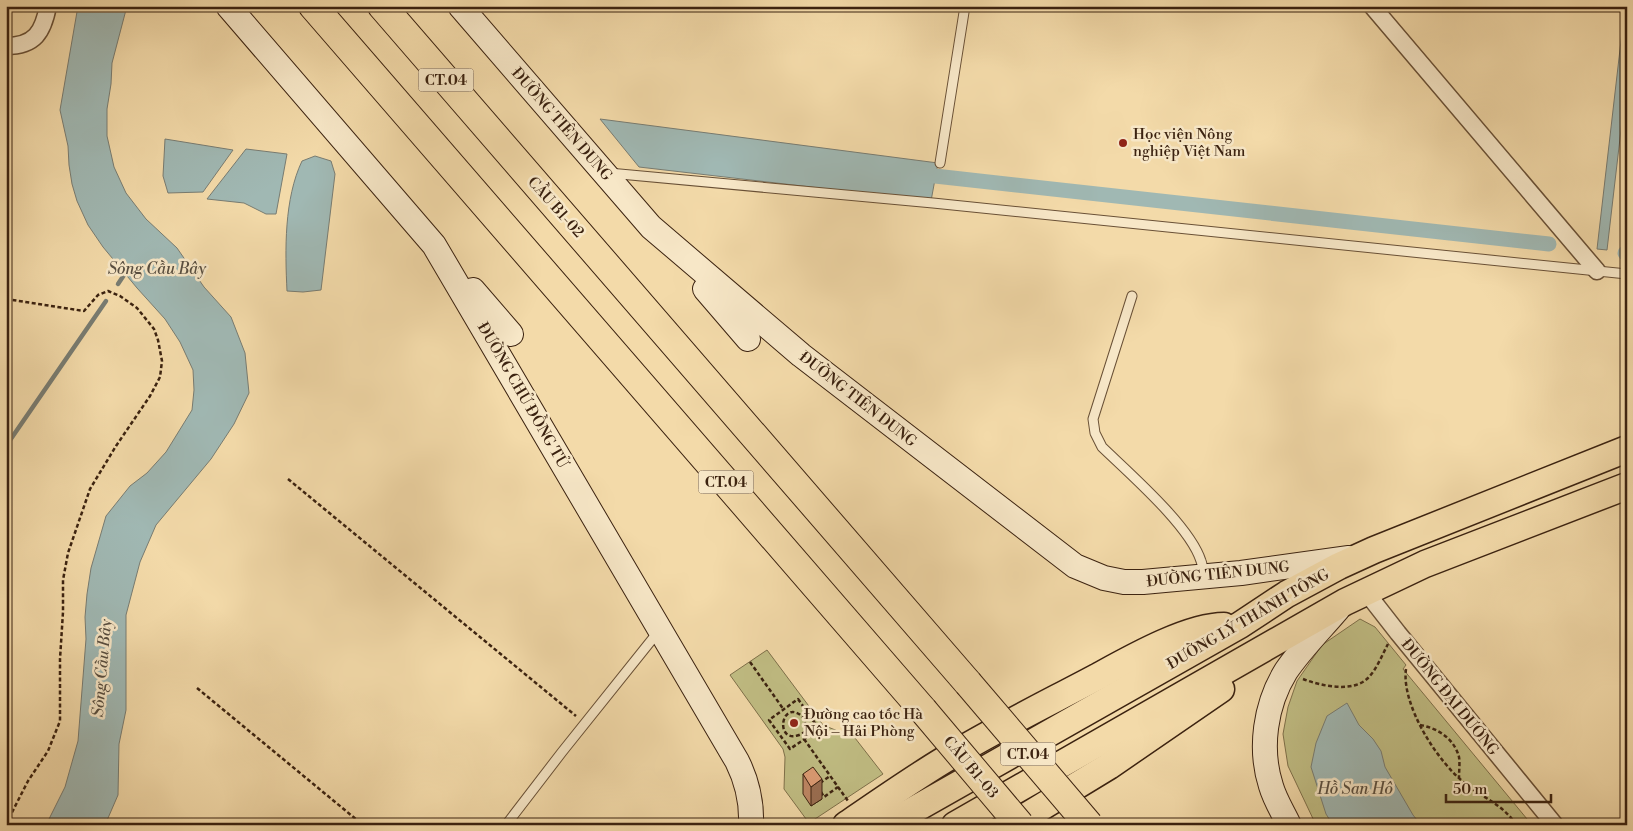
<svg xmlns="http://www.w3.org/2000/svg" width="1633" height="831" viewBox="0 0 1633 831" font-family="'Libre Bodoni',serif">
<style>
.green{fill:#c1be84;stroke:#7e704a}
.water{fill:#a0b8b3;stroke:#787c72}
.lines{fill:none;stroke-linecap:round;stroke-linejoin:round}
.stream{stroke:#787c72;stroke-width:4.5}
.canal{stroke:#a0b8b3;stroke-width:15}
.service-casing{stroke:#695036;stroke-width:11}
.minor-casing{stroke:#695036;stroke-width:19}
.secondary-casing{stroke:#3b2210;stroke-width:26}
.primary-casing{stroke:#3b2210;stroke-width:29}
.motorway-casing{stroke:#3b2210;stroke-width:30}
.path{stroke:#3b2210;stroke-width:2.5;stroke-dasharray:4 2.5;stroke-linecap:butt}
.service{stroke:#f7e7c7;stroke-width:9}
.minor{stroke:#f7e7c7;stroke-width:16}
.secondary{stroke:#f7e7c7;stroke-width:24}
.primary{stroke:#f3daa9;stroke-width:26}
.motorway{stroke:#f3daa9;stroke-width:28}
.motorway-bridge-casing{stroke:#3b2210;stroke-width:30;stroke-linecap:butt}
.motorway-bridge{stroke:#f3daa9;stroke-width:28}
.wall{fill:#bf8765;stroke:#3b2210}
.shaded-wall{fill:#9b6e52;stroke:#3b2210}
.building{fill:#de9d75;stroke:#3b2210}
.poi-dot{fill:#8f2418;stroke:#f7e7c7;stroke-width:2}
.labels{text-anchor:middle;stroke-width:5;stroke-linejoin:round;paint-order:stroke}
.shield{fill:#f7e7c7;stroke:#735d47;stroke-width:1}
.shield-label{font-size:14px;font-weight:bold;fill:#3b2210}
.street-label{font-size:15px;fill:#3b2210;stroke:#f7e7c7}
.poi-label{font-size:15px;fill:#3b2210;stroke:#f7e7c7;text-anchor:start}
.water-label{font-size:16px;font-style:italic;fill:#594f41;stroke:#f7e7c7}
</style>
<rect width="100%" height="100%" fill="#f3daa9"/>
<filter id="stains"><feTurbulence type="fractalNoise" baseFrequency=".004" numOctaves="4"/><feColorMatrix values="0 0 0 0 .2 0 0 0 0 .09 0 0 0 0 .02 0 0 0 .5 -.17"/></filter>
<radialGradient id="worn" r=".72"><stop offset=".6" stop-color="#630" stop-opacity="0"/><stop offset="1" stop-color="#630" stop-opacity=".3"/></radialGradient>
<g class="green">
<polygon points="1360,619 1375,627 1406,665 1403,669 1532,825 1316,825 1288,766 1283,734 1288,707 1297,681 1322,645"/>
<polygon points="767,650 823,725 855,738 883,774 809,823 784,789 785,757 783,749 730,675"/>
</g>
<g class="water">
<polygon points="78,6 127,6 112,63 111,84 107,109 107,136 114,167 126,193 146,219 177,248 204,287 231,317 245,353 249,393 234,424 211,459 156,525 140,562 126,615 126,710 119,744 118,795 105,825 46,825 65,787 78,741 86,639 85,617 87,594 91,568 106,516 130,486 147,473 166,452 192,410 194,390 193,370 180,342 165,319 137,288 103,247 88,225 77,201 72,184 69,165 68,146 60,110"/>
<polygon points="1625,6 1627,6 1627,78 1607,250 1597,249"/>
<polygon points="600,119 938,163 931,201 639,167"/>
<polygon points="165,139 233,150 203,192 168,193 163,176"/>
<polygon points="246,149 287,154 276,214 266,214 244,203 207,199"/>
<path d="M 315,156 L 331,161 L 335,174 L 321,290 L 303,292 L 287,291 C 285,250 284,199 302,161 Z"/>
<polygon points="1347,703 1359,725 1373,739 1381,751 1385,767 1413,815 1421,825 1333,825 1326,814 1311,767 1316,743 1327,716"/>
</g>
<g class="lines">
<g class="stream">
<polyline points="118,284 128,269"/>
<polyline points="6,446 106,301"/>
</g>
<g class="canal">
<polyline points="917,174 1549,244"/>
<polyline points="1625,253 1627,253"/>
</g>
<defs>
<g id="service">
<polyline points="940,163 965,6"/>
<polyline points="609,173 933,203 1627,274"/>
<path d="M 1132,296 L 1093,419 L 1095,433 L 1102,447 C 1130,474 1190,526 1201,561 C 1203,566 1203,572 1204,577"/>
<polyline points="506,825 562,752 658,632"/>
</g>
<g id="minor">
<polyline points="1372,6 1597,271"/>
<path d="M 6,46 C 35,46 43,32 48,6"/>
<polyline points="1366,592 1398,633 1555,825"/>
</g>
<g id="secondary">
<path d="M 228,6 L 434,245 L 737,761 C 747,781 752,802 751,825"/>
<polyline points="460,6 651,227 801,355 1075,566 1104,578 1124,582 1143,582 1241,573 1349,558"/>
<polyline points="705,289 748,339"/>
<polyline points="473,290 511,334"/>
<path d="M 1289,825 C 1283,812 1275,800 1271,786 C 1259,749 1265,705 1286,671 C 1301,649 1321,629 1338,609"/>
</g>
<g id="primary">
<path d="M 846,825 C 878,803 911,780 944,760 C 993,730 1044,705 1095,678 C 1128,660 1187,626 1224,626"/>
<polyline points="887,825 1240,625 1287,594 1339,566 1374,550 1627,449"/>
<polyline points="955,825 1345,602 1425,564 1627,486"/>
<polyline points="1012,825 1109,766 1221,689"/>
</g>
<g id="motorway">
<polyline points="313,6 923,710"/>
<polyline points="382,6 968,683"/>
</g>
</defs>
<use href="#service" class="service-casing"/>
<use href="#minor" class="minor-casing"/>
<use href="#secondary" class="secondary-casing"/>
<use href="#primary" class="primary-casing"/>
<use href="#motorway" class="motorway-casing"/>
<g class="path">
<polyline points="6,299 84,311 98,295 108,291 120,296 137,308 154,329 158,340 162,361 160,377 150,396 116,446 90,489 68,553 63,580 63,612 60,659 60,721 48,751 28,781 6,824"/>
<polyline points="288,479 576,716"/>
<polyline points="750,662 784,710"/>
<path d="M 1406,669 C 1401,705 1438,763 1466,784 C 1483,798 1504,805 1516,825"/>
<path d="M 1303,679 C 1321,686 1353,693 1368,678 C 1377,669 1382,655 1388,644"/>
<polyline points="197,688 363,825"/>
<polygon points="798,699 819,729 790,749 769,720"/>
<path d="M 1420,725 C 1437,728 1454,738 1459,757 C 1460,763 1459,771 1459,778"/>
<path d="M 806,726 L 803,717 C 781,697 774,744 799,735 C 805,733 810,728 816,724"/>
<polyline points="804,739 848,801"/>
<polyline points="820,783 830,776"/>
<polyline points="821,792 824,797 838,787"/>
</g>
<use href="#service" class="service"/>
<use href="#minor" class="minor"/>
<use href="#secondary" class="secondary"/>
<use href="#primary" class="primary"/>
<use href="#motorway" class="motorway"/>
<defs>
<g id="motorway-bridge">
<polyline points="968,683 1089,825"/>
<polyline points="923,710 1020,825"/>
</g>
</defs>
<use href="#motorway-bridge" class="motorway-bridge-casing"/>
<use href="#motorway-bridge" class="motorway-bridge"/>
</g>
<polygon class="wall" points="803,774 822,799 811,806 803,794"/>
<polygon class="shaded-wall" points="822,779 822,799 811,806 811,787"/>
<polygon class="building" points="813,767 822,779 811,787 803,774"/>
<g class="poi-dot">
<circle cx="1123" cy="143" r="5"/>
<circle cx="794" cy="723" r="5"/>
</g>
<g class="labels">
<g class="shield">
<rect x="418.5" y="68.5" width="55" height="23" rx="4"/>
<rect x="698.5" y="470.5" width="55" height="23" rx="4"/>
<rect x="1000.5" y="742.5" width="55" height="23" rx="4"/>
</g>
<g class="shield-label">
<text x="446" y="85">CT.04</text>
<text x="726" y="487">CT.04</text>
<text x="1028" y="759">CT.04</text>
</g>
<g class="street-label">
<text transform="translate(562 124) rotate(49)" y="5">ĐƯỜNG TIÊN DUNG</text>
<text transform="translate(556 207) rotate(48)" y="5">CẦU B1-02</text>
<text transform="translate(523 395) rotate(60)" y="5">ĐƯỜNG CHỬ ĐỒNG TỬ</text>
<text transform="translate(858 399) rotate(38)" y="5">ĐƯỜNG TIÊN DUNG</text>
<text transform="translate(1218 574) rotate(-6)" y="5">ĐƯỜNG TIÊN DUNG</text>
<text transform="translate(1248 619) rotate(-30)" y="5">ĐƯỜNG LÝ THÁNH TÔNG</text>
<text transform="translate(1450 697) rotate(51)" y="5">ĐƯỜNG ĐẠI DƯƠNG</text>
<text transform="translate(971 767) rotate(50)" y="5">CẦU B1-03</text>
</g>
<g class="poi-label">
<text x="1133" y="139">Học viện Nông<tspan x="1133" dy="17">nghiệp Việt Nam</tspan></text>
<text x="804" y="719">Đường cao tốc Hà<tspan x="804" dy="17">Nội – Hải Phòng</tspan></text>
</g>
<g class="water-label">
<text x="157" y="274">Sông Cầu Bây</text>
<text transform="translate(101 668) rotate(-85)" y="6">Sông Cầu Bây</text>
<text x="1355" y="794">Hồ San Hô</text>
</g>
</g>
<rect width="1633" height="831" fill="none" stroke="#f3daa9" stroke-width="25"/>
<rect x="8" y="8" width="1618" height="816" fill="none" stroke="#3b2210" stroke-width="2.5"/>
<rect x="12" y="12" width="1608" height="806" fill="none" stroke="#3b2210"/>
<path d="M1446 794v8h105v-8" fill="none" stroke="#3b2210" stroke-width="2.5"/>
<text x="1453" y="794" font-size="15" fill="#3b2210" stroke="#f7e7c7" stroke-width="4" paint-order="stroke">50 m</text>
<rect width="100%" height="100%" filter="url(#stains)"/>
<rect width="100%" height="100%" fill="url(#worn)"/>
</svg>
